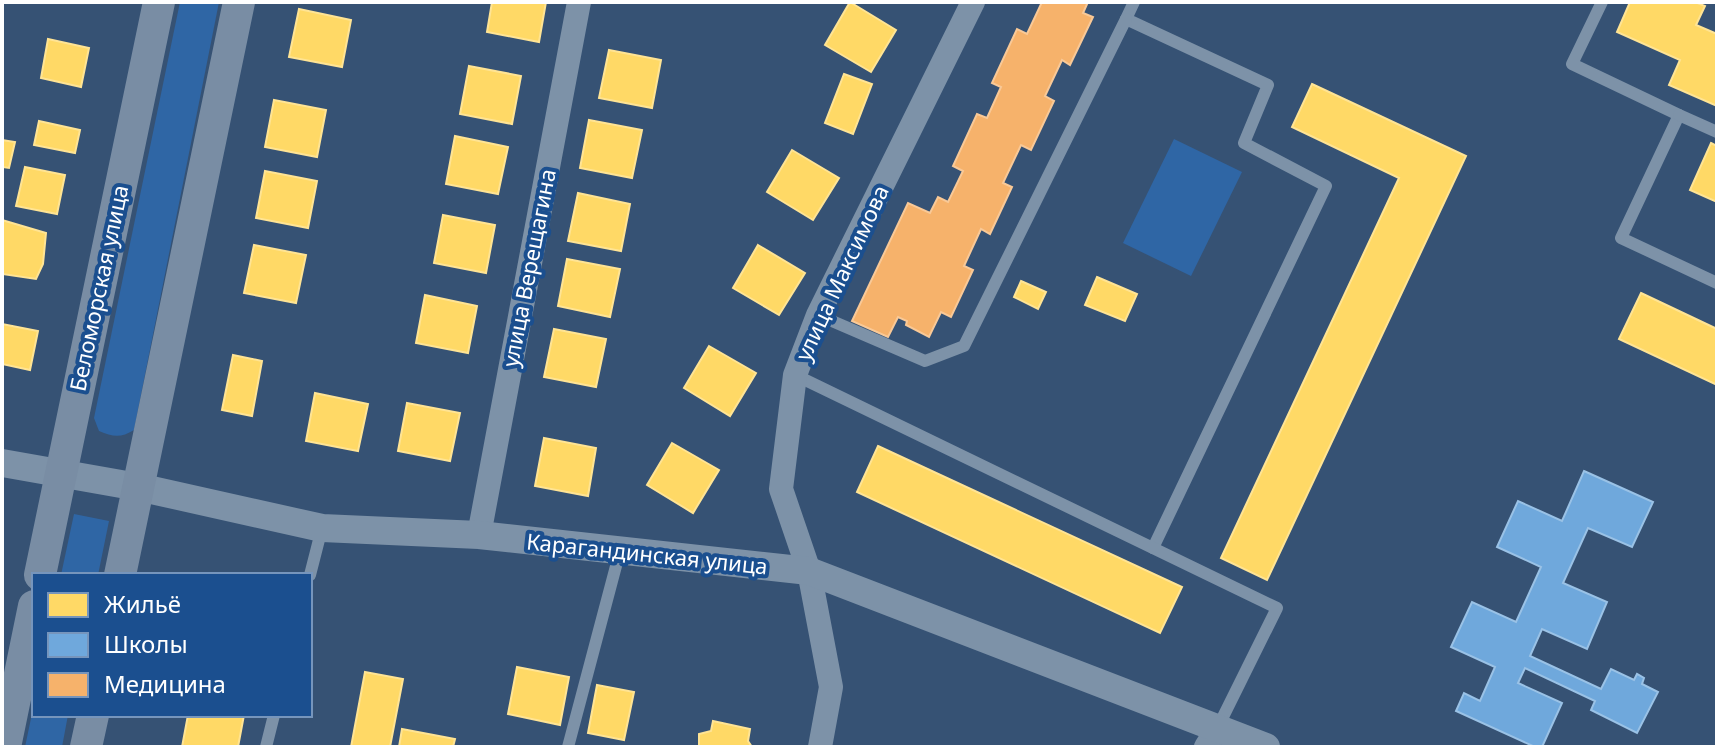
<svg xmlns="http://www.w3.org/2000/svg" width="1719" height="749" viewBox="0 0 1719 749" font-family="'Noto Sans',sans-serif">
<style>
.green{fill:#2f66a5}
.homes{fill:#ffd966;stroke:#ffe494;stroke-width:2}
.schools{fill:#6fa8dc;stroke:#9ac2e6;stroke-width:2}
.health{fill:#f6b26b;stroke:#f9c997;stroke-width:2}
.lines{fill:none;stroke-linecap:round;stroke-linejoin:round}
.service{stroke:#7d92a8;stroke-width:12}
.minor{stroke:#7d92a8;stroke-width:24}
.tertiary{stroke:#7d92a8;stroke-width:28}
.secondary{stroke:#798da4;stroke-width:32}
.labels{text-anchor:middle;stroke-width:8;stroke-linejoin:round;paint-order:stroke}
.street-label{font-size:22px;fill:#fff;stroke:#1b4f8f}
</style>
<rect width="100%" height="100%" fill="#365274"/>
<g class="green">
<path d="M 180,2 L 219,2 L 134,430 C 121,438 113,437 99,431 L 94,418 Z"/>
<polygon points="1174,139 1242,172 1191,276 1123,243"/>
<polygon points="74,514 109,521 98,575 61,575"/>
<polygon points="34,704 34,715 68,715 62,747 25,747"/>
</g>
<g class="homes">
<polygon points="492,2 546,2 539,42 487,32"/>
<polygon points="850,2 896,30 871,72 825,45"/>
<polygon points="1630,2 1695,2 1705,6 1696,25 1717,34 1717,106 1669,85 1680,60 1617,32"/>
<polygon points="299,9 351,20 342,67 289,57"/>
<polygon points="48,39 89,48 81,87 41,78"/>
<polygon points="609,50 661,60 652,108 599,98"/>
<polygon points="469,66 521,76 512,124 460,114"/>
<polygon points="844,74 872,84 853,134 825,123"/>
<polygon points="1312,84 1466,156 1267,580 1221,558 1399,178 1292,127"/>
<polygon points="274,100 326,110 317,157 265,147"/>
<polygon points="589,120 642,130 632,178 580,168"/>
<polygon points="39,121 80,130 75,153 34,145"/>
<polygon points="455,136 508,147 498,194 446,184"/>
<polygon points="2,140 15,142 9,168 2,167"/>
<polygon points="1711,143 1717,146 1717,202 1690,190"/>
<polygon points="792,150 839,178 813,220 767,192"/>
<polygon points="25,167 65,175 57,214 16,206"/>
<polygon points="265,171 317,181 308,228 256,218"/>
<polygon points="578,193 630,204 621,251 568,241"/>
<polygon points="443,215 495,225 486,273 434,263"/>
<polygon points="2,220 46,233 43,264 36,279 2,274"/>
<polygon points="254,245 306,255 296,303 244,293"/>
<polygon points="758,245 805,273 779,315 733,288"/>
<polygon points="567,259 620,269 610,317 558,306"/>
<polygon points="1097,277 1137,294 1125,321 1085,305"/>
<polygon points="1021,281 1046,292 1038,309 1014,297"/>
<polygon points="1641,293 1717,329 1717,385 1619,339"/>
<polygon points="425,295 477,306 468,353 416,343"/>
<polygon points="2,324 38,331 30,370 2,364"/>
<polygon points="554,329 606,339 596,387 544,377"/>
<polygon points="709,346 756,373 730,416 684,388"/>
<polygon points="233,355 262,361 252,416 222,410"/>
<polygon points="315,393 368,404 358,451 306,441"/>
<polygon points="407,403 460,413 450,461 398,451"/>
<polygon points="544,438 596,448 588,496 535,486"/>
<polygon points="672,443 719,470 693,513 647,485"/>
<polygon points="878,446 1182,587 1160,633 857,492"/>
<polygon points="517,667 569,677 560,725 508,714"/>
<polygon points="365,672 403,679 390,747 351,747"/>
<polygon points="597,685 634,692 624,740 588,733"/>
<polygon points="188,715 244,715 238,747 182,747"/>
<polygon points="713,721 750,729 748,741 752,747 699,747 699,734 711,731"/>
<polygon points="402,729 455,739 453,747 399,747"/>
</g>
<polygon class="schools" points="1584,471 1653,502 1632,547 1588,528 1563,583 1607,602 1587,649 1542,629 1530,656 1601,689 1611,669 1634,680 1637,674 1644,678 1642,684 1658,692 1637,733 1591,710 1595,701 1525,668 1518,683 1562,703 1542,747 1535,747 1456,711 1464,693 1480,701 1495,667 1451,647 1472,602 1516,622 1541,567 1497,547 1518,501 1562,521"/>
<polygon class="health" points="1042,2 1088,2 1083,13 1093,17 1070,65 1062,60 1045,96 1054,101 1031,150 1021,145 1003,183 1012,187 990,234 981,229 964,266 973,270 951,317 941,312 929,337 906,325 907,321 898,317 888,337 852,321 908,203 930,213 938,197 948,202 963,171 953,166 977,114 987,118 1001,87 992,83 1017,29 1027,34"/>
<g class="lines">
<g class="service">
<polyline points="1134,2 1126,19 1268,85 1244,143 1326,186 1153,548"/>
<polyline points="1602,2 1572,64 1679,115 1621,238 1717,283"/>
<polyline points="1679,115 1717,132"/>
<polyline points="818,315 925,361 964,346 1126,19"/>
<polyline points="795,375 1277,608 1218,727"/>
<polyline points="310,575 322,528"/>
<polyline points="266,747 274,715"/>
<polyline points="568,747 620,551"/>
</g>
<g class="minor">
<polyline points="479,535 579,2"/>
<polyline points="820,747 831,687 809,571 781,489 795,375 818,315 973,2"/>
<polyline points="1206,747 1218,728"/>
</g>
<polyline class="tertiary" points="2,463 138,487 322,528 479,535 809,571 1266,747"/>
<g class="secondary">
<polyline points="40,575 159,2"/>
<polyline points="120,575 239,2"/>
<polyline points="5,747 34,606"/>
<polyline points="86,747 93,715"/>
</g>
</g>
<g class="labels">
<g class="street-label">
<text transform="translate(529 268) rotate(-79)" y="8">улица Верещагина</text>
<text transform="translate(842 273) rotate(-65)" y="8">улица Максимова</text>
<text transform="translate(99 288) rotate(-78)" y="8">Беломорская улица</text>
<text transform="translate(647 554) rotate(6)" y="8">Карагандинская улица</text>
</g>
</g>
<rect width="1719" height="749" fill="none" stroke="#ffffff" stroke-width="8"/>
<rect x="32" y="573" width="280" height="144" fill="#1b4f8f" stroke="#7695bc" stroke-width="2"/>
<rect x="48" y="593" width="40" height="24" fill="#ffd966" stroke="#7695bc" stroke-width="2"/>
<text x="104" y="613" font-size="24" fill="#ffffff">Жильё</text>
<rect x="48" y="633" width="40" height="24" fill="#6fa8dc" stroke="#7695bc" stroke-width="2"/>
<text x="104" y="653" font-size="24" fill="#ffffff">Школы</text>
<rect x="48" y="673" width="40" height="24" fill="#f6b26b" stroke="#7695bc" stroke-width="2"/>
<text x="104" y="693" font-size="24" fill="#ffffff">Медицина</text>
</svg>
